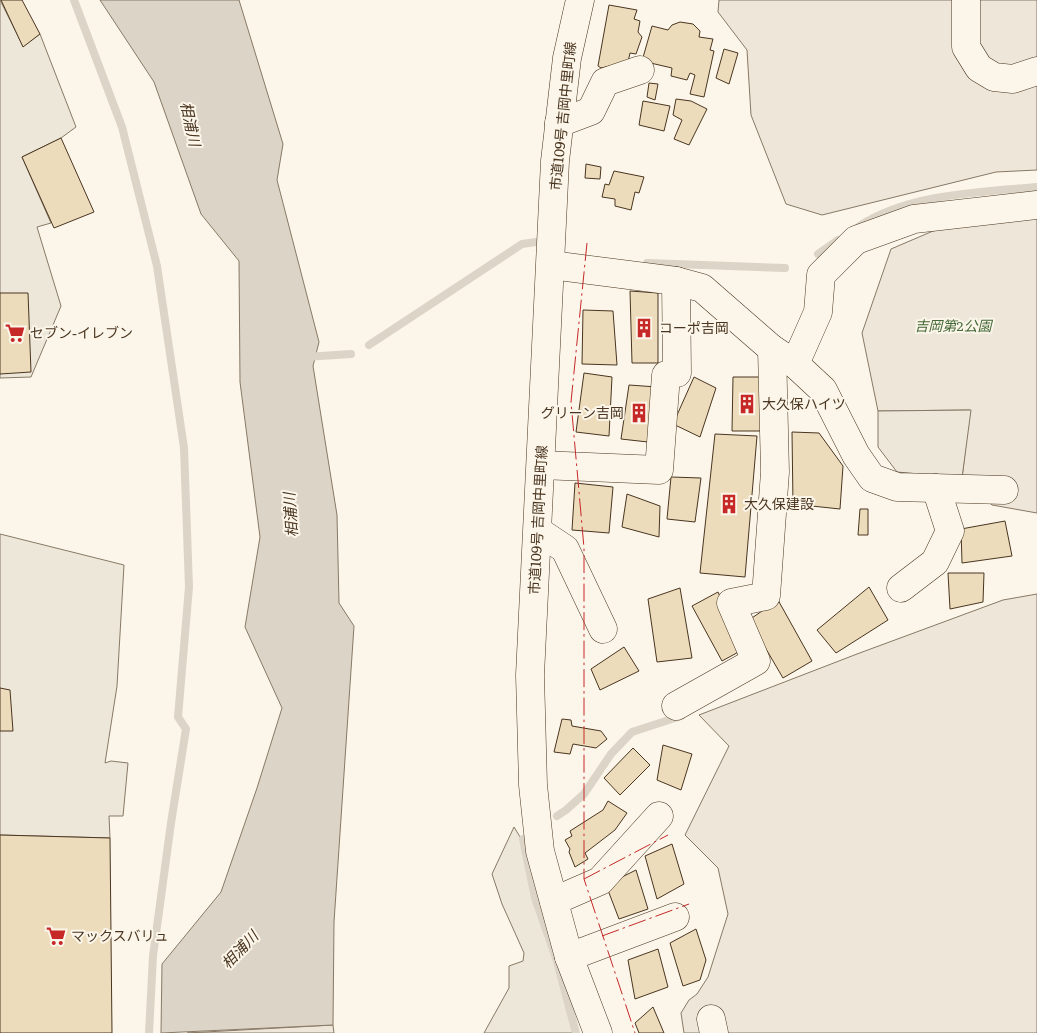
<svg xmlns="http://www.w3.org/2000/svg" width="1037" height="1033" viewBox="0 0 1037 1033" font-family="Literata,'Noto Sans JP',serif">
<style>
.green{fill:#ede6d9;stroke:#887966}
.parking{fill:#ede7d9;stroke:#887966}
.water{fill:#dcd4c6;stroke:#887966}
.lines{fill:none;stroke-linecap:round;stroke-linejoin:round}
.stream{stroke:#dcd4c6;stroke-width:8}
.building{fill:#ecdcbc;stroke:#4a3520}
.minor-casing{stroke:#4a3520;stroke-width:29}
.minor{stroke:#fbf6e9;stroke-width:28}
.power{stroke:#c62828;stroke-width:1;stroke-dasharray:18 4 2.5 4;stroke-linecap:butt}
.labels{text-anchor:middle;stroke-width:4;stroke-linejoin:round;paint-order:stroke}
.street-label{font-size:14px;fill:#4a3520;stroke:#fbf6e9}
.park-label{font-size:14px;font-style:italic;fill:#436837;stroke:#fbf6e9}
.poi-label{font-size:14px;fill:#4a3520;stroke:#fbf6e9;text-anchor:start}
.water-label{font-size:15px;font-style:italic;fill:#4a3520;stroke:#fbf6e9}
</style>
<rect width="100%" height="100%" fill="#fbf6e9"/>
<g class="green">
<polygon points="719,0 1037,0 1037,170 996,172 822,215 786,204 751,115 747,50 718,12"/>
<polygon points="1037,215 1037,513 992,505 962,478 970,410 878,411 862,333 891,249 947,225"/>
<polygon points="1037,594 1037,1033 684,1033 681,1013 689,1000 697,994 708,977 728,914 718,868 685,835 729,746 699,715 857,654 1003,600"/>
<polygon points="333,1025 334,1033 187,1033"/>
</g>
<g class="parking">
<polygon points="0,0 23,46 40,34 76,127 61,138 22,157 51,223 37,227 61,306 31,377 0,378"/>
<polygon points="971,410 962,478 897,472 878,447 878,411"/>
<polygon points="0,534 124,565 117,686 105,763 111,761 128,763 123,816 109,816 110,838 0,835"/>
<polygon points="514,827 528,850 573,1033 484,1033 509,988 509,966 523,961 524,953 502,904 492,874"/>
</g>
<polygon class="water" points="100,0 239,0 283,144 277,180 319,342 313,366 337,515 339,603 354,626 334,922 333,1025 161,1033 162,964 221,892 257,788 282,708 245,627 260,537 240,382 239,261 201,214 154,82"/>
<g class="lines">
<g class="stream">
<polyline points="74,0 122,127 157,266 184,448 189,587 178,717 186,729 171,823 153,956 149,1033"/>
<path d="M 858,227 C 906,194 980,192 1037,187"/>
<polyline points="818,254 838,240"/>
<polyline points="647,263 785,268"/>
<polyline points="369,345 522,244 536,242"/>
<polyline points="305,357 351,354"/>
<polyline points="557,816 566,810 584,794 611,754 632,732 681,716"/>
<polyline points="523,839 535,898 556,958 576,1033"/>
</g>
</g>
<g class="building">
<polygon points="1,0 22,0 40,34 23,47"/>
<polygon points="609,5 637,10 634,19 640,21 638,32 642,37 636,54 630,53 628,62 601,68 598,66"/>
<polygon points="680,22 693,24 700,31 699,37 713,39 710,50 714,51 704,97 690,94 695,75 690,73 687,80 671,76 672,68 642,61 652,26 668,30 672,25"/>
<polygon points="724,49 738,53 729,84 716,78"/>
<polygon points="649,83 658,84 655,100 647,97"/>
<polygon points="676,99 691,101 707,109 689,145 674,139 682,120 673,115"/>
<polygon points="643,101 670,106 664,131 639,125"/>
<polygon points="61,138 94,212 54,228 22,157"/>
<polygon points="586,164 601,167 600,179 585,178"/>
<polygon points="614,171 644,177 639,193 635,192 631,210 615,206 615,199 602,197 605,184 609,185"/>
<polygon points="630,291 658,293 658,363 632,363"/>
<polygon points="0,293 28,293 31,372 0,374"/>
<polygon points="583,310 613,311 617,365 582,364"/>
<polygon points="584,373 612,377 609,436 576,432"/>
<polygon points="694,377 716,388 700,437 673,424"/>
<polygon points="733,377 762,377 762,431 732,431"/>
<polygon points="629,385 657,387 648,442 621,439"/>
<polygon points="792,432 819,433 843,466 840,509 793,504"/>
<polygon points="715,434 757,436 745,577 700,573"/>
<polygon points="671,477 701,478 695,522 667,519"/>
<polygon points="575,483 613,487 609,533 572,530"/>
<polygon points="627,494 660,506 659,537 622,527"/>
<polygon points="860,509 868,509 868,535 858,535"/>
<polygon points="1005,521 1012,556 962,563 961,529"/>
<polygon points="948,573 984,573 983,602 950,609"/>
<polygon points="869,587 888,620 836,653 817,630"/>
<polygon points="680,588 692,658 657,662 648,599"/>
<polygon points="718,592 744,649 722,661 692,606"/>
<polygon points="778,600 812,661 783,678 749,620"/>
<polygon points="624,647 639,671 600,690 591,669"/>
<polygon points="0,688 10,690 13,731 0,731"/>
<polygon points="562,719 571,720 572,726 601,731 607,739 596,748 573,744 570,754 554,752"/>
<polygon points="663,745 692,754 681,790 657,780"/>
<polygon points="633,748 650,765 620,795 604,778"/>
<polygon points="608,801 627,813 615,830 585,853 588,859 575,867 569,852 570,849 565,840 572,836 570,831 603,810"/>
<polygon points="0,835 110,838 112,1033 0,1033"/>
<polygon points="672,844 684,884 657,899 645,856"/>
<polygon points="636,870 648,909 619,919 606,885"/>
<polygon points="696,929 706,960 700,980 683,986 670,943"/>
<polygon points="658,949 668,987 635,999 628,960"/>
<polygon points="653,1007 664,1033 639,1033 635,1023"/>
</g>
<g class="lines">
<defs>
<g id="minor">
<polyline points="580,0 567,58 555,161 530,675 533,785 540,851 569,957 598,1033"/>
<polyline points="966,0 966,47 979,68 994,77 1013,79 1037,71"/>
<polyline points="559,123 591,111 605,82 640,70"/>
<polyline points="551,265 676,281 702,288 772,349 795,364 823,390 856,455 872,478 897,487 1004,490"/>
<polyline points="795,364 818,312 821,275 856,240 914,219 1037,205"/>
<polyline points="541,465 659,470 666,375 677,373 676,281"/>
<polyline points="538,531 565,549 603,629"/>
<polyline points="901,588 935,562 950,531 936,488"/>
<polyline points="676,706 756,661 731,603 766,596 775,472 772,349"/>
<polyline points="554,901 600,881 659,816"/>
<polyline points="569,957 675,917"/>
<polyline points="711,1019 714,1033"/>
</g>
</defs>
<use href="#minor" class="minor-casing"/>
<use href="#minor" class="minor"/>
<g class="power">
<polyline points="587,243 571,402 584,548 584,879 635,1033"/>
<polyline points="584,879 668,835"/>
<polyline points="602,936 689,904"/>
</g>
</g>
<defs>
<symbol id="building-bare" viewBox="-9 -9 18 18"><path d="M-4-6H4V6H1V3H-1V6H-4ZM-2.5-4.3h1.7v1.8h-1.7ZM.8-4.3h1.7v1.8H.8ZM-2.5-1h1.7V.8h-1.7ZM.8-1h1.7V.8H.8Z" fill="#c62828" stroke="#fbf6e9" stroke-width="2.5" paint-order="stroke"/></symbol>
<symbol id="supermarket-bare" viewBox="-9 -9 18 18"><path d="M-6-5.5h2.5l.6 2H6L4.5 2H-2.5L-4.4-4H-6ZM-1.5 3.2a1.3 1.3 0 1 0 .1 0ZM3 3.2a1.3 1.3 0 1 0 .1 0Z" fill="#c62828" stroke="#fbf6e9" stroke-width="2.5" paint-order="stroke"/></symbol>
</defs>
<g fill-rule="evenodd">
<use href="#building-bare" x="630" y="314" width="28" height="28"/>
<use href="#supermarket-bare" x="1" y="319" width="28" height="28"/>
<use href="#building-bare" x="733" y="390" width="28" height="28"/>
<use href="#building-bare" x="625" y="399" width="28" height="28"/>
<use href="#building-bare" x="715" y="490" width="28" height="28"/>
<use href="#supermarket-bare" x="42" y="922" width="28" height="28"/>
</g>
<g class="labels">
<g class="street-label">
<text transform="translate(563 116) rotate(-84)" y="5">市道109号 吉岡中里町線</text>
<text transform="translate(538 520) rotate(-87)" y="5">市道109号 吉岡中里町線</text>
</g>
<g class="park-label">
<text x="953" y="331">吉岡第2公園</text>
</g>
<g class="poi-label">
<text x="659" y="333">コーポ吉岡</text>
<text x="30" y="338">セブン-イレブン</text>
<text x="762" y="409">大久保ハイツ</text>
<text x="624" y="418" text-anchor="end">グリーン吉岡</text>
<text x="744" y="509">大久保建設</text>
<text x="71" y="941">マックスバリュ</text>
</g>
<g class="water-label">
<text transform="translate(190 124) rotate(78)" y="5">相浦川</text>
<text transform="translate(291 515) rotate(-94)" y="5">相浦川</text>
<text transform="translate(240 950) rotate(-46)" y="5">相浦川</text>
</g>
</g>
</svg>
